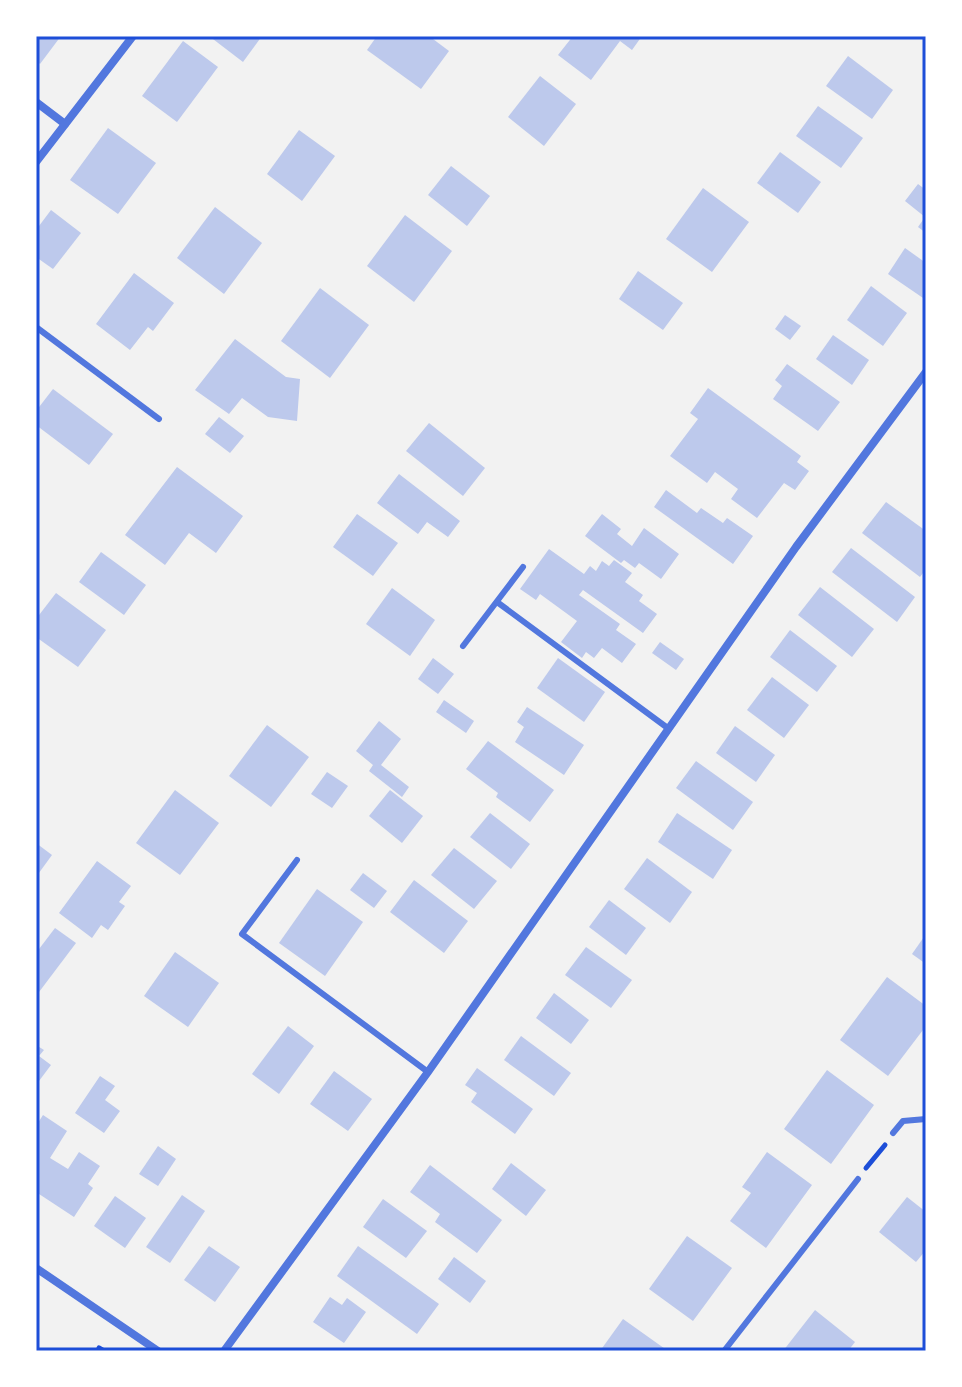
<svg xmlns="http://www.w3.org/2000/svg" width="962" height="1387" viewBox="0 0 962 1387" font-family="'Noto Serif',serif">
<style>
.building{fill:#bdc9ec}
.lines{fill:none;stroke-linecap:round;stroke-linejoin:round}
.path{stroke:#1d4ed8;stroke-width:5}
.service{stroke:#5277de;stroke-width:6}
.minor{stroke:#5277de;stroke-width:8}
.neatline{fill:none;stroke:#1d4ed8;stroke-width:3}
</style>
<rect width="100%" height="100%" fill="#f2f2f2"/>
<g class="building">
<polygon points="36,36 61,36 40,64 36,60"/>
<polygon points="209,36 262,36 243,62"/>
<polygon points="377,36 429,36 449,51 421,89 367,50"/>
<polygon points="573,36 642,36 632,50 620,41 591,80 558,55"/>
<polygon points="183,41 218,67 177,122 142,96"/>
<polygon points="848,56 893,90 872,119 826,86"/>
<polygon points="540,76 576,104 544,146 508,117"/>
<polygon points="818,106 863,138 841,168 796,136"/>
<polygon points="108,128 156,163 118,214 70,180"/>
<polygon points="299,130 335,156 302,201 267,174"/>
<polygon points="780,152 821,182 798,213 757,183"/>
<polygon points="451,166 490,196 467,226 428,195"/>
<polygon points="918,184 926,190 926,233 918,227 925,217 905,201"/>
<polygon points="703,188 749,222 712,272 666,239"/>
<polygon points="215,207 262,243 224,294 177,258"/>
<polygon points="51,210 81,233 53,269 36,257 36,230"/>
<polygon points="405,215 452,251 414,302 367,266"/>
<polygon points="905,248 926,263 926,300 888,274"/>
<polygon points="638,271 683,303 663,330 619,299"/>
<polygon points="134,273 174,303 153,331 148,327 130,350 96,324"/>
<polygon points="871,286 907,313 883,346 847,320"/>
<polygon points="320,288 369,325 330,378 281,341"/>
<polygon points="785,315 801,326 790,340 775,329"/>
<polygon points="833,335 869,360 852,385 816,359"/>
<polygon points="235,339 286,377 300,379 297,421 268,417 242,398 229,414 195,390"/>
<polygon points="787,364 840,402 818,431 773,399 782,386 775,380"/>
<polygon points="708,388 801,456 797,462 809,471 795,490 784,483 757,518 731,499 738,489 715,472 707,483 670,456 698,419 690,413"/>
<polygon points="53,389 113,434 89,465 36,425 36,411"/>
<polygon points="219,417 244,436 230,453 205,434"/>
<polygon points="429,423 485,468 463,496 406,451"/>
<polygon points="177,467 243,516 216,553 189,533 165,565 125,535"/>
<polygon points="399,474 460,521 448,537 427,522 418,534 377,503"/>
<polygon points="666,490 697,513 701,508 723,523 727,518 753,536 733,564 654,507"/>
<polygon points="886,502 926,531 926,569 920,577 862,533"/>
<polygon points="357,514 398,543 373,576 333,547"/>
<polygon points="602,514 621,529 617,534 632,546 644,528 679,554 661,579 639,563 635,568 624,560 621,563 585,536"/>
<polygon points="851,548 915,597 897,622 832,572"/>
<polygon points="549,549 584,574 590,566 596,571 602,561 609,566 614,560 632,573 625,582 643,595 639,601 657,614 643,633 583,590 579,595 620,624 616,630 636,644 622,663 602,648 594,658 586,652 582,658 561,642 577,621 540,594 536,600 520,589"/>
<polygon points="101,552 146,585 124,615 79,582"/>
<polygon points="820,587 874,629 852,657 798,615"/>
<polygon points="392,588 435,620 410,656 366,624"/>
<polygon points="56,593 106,630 78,667 36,637 36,619"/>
<polygon points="790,630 837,666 817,692 770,657"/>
<polygon points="660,642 684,659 676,670 652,653"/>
<polygon points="433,658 454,674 438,694 418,679"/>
<polygon points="558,658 605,692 584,722 537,688"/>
<polygon points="772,677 809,705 784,738 747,710"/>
<polygon points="444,700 474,721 466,733 436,712"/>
<polygon points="527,707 584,745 564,775 515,742 524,727 517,722"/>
<polygon points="379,721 401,739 381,765 409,787 402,797 369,771 373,765 356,751"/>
<polygon points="267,725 309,757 271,807 229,776"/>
<polygon points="735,726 775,755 756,782 716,753"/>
<polygon points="488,741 554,790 530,822 496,797 498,793 466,769"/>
<polygon points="696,761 753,802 733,830 676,788"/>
<polygon points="327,772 348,786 332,808 311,794"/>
<polygon points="175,790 219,823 180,875 136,843"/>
<polygon points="390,790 423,816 402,843 369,816"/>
<polygon points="490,813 530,844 511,869 470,837"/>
<polygon points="677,813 732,850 713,879 658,842"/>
<polygon points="36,843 52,855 36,877"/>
<polygon points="454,848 497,881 474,909 431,875"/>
<polygon points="647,858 692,892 670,923 624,889"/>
<polygon points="97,861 131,886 119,902 125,906 108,930 101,925 92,938 59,913"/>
<polygon points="363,873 387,891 374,908 350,890"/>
<polygon points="414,880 468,921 444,953 390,912"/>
<polygon points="317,889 363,922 325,976 279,943"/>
<polygon points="609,900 646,928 626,955 589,927"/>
<polygon points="55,928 76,943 36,996 36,953"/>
<polygon points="926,934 926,964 912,954"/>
<polygon points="586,947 632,980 611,1008 565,975"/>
<polygon points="175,952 219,983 188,1027 144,996"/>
<polygon points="887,977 926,1006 926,1026 888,1076 840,1040"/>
<polygon points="554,993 589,1020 571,1044 536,1018"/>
<polygon points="288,1026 314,1046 279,1094 252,1074"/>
<polygon points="521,1036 571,1073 554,1096 504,1060"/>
<polygon points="36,1045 44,1050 39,1056 51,1065 36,1085"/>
<polygon points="477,1068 533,1109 515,1134 471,1102 477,1093 465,1085"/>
<polygon points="827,1070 874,1105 831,1164 784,1129"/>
<polygon points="334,1071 372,1099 348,1131 310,1104"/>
<polygon points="100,1076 115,1086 105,1100 120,1111 104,1133 75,1113"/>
<polygon points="43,1115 67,1131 50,1158 68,1169 79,1152 100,1166 88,1184 93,1188 74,1217 36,1192 36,1126"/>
<polygon points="158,1146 176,1159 158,1186 139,1174"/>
<polygon points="767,1152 812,1185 766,1248 730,1221 751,1193 742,1187"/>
<polygon points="511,1163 546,1190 526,1216 492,1189"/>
<polygon points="430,1165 502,1220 477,1253 435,1222 440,1214 410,1192"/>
<polygon points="182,1195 205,1211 170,1263 146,1247"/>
<polygon points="115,1196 146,1218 125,1248 94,1226"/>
<polygon points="907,1197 926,1212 926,1250 916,1262 879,1232"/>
<polygon points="383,1199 427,1231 406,1258 363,1227"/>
<polygon points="687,1236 732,1268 693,1321 649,1289"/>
<polygon points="209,1246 240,1267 215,1302 184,1280"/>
<polygon points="358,1246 439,1304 417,1334 337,1276"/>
<polygon points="454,1257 486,1281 470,1303 438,1279"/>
<polygon points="330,1297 342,1305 347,1298 366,1312 344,1343 313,1322"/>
<polygon points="815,1310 855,1342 848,1351 783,1351"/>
<polygon points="623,1319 668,1351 600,1351"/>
</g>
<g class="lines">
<g class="path">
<polyline points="866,1168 885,1145"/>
<polyline points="99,1348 104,1351"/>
</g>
<g class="service">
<polyline points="36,327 159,419"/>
<polyline points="497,602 669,729"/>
<polyline points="463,646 523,567"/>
<polyline points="297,860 242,934 428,1072"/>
<polyline points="893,1133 903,1121 926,1119"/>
<polyline points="724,1351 858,1179"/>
</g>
<g class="minor">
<polyline points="36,102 65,124"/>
<polyline points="36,162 133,36"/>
<polyline points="36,1268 158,1351"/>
<polyline points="224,1351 428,1072 796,547 926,372"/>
</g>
</g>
<rect width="962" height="1387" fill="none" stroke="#ffffff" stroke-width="76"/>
<rect x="38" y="38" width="886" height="1311" class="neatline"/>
</svg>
